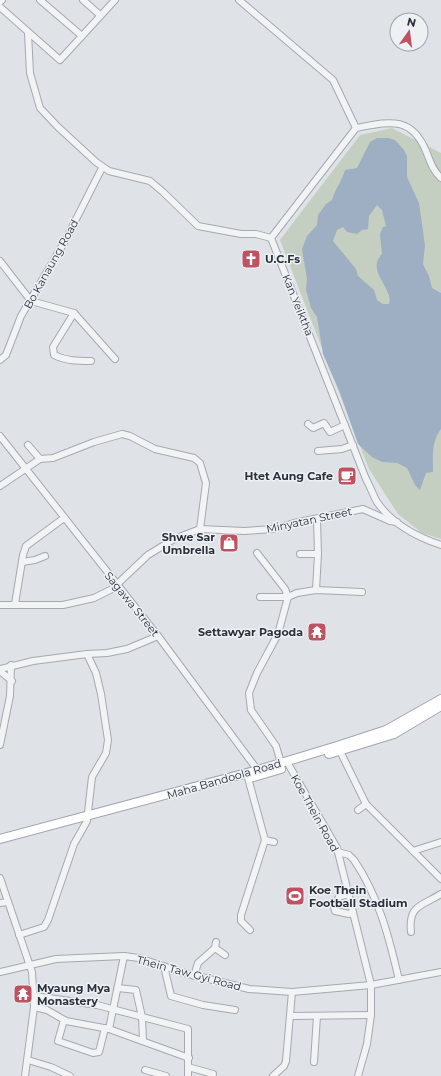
<svg xmlns="http://www.w3.org/2000/svg" width="441" height="1076" viewBox="0 0 441 1076" font-family="Montserrat,sans-serif">
<style>
.green{fill:#c5cfc1}
.water{fill:#9eafc3;fill-rule:evenodd}
.lines{fill:none;stroke-linecap:round;stroke-linejoin:round}
.minor-casing{stroke:#a5a9b0;stroke-width:8}
.major-casing{stroke:#a0a6b1;stroke-width:10}
.minor{stroke:#f1f3f5;stroke-width:6}
.major{stroke:#fff;stroke-width:8}
.labels{text-anchor:middle;stroke-width:3;stroke-linejoin:round;paint-order:stroke}
.poi-label{font-size:11px;font-weight:bold;fill:#2a303c;stroke:#eef1f4;text-anchor:start}
.street-label{font-size:11px;fill:#2a303c;stroke:#eef1f4}
</style>
<rect width="100%" height="100%" fill="#dfe2e7"/>
<polygon class="green" points="392,128 441,153 441,539 422,533 398,514 369,469 280,240 360,135"/>
<path class="water" d="M 377,138 L 388,138 L 395,140 L 404,150 L 407,156 L 407,177 L 419,203 L 423,231 L 425,246 L 423,264 L 429,276 L 432,288 L 441,293 L 441,429 C 431,442 433,456 433,472 L 426,473 L 420,490 L 415,485 L 407,468 L 397,463 L 382,462 L 372,457 L 358,444 L 340,393 L 323,354 L 317,317 L 311,308 L 306,290 L 307,279 L 302,249 L 307,236 L 317,225 L 318,215 L 326,204 L 332,200 C 335,189 342,181 345,170 L 357,168 L 370,142 ZM 377,205 L 382,210 L 386,226 L 383,227 L 380,234 L 382,254 C 365,271 394,288 389,304 L 383,304 L 377,300 L 374,290 L 358,276 L 356,269 L 333,241 L 337,230 L 343,227 L 347,232 L 357,234 L 362,230 L 368,229 L 369,216 Z"/>
<g class="lines">
<defs>
<g id="minor">
<polyline points="40,0 82,36"/>
<polyline points="83,0 100,15"/>
<path d="M 239,0 L 333,80 L 356,128 L 271,238 L 366,479 C 370,486 373,495 377,502 C 392,524 417,537 441,545"/>
<polyline points="0,2 2,0"/>
<polyline points="0,7 60,60 115,0"/>
<polyline points="28,33 30,73 40,108 58,127 96,162 109,171 150,181 163,192 198,226 241,234 256,234 271,238"/>
<path d="M 356,128 C 388,122 411,115 426,151 C 430,161 433,171 441,178"/>
<polyline points="0,261 31,301 74,313 115,359"/>
<path d="M 74,313 L 53,347 L 54,355 C 66,361 78,361 91,361"/>
<polyline points="0,360 6,355 21,316 65,241 102,168"/>
<polyline points="308,424 313,428 324,423 330,432 345,425"/>
<polyline points="0,436 158,636 259,772"/>
<polyline points="28,445 40,459"/>
<polyline points="318,451 342,449 353,445"/>
<polyline points="0,486 40,459 53,458 94,442 122,434 130,436 155,449 194,458 200,463 206,483 200,529"/>
<polyline points="257,553 285,589 288,597 278,634 257,673 249,693 251,710 276,746 281,763"/>
<polyline points="300,554 318,554 317,519"/>
<polyline points="22,562 35,560 45,556"/>
<polyline points="316,590 318,554"/>
<polyline points="260,597 288,597 297,593 316,590 362,592"/>
<polyline points="15,604 23,555 26,546 64,518"/>
<polyline points="0,605 63,605 94,598 112,589 148,555 174,539 200,529 244,531 274,529 294,523 363,509 390,521 397,522"/>
<polyline points="0,669 33,661 87,654 107,653 127,649 158,636"/>
<polyline points="0,671 12,681"/>
<polyline points="0,745 10,696 11,665"/>
<polyline points="338,747 366,804 441,879"/>
<polyline points="287,762 337,848 371,985 371,1015 367,1044 358,1076"/>
<polyline points="248,778 265,840 274,842"/>
<polyline points="358,810 366,804"/>
<polyline points="413,851 441,842"/>
<path d="M 338,852 L 349,855 L 354,860 C 379,897 389,937 399,980"/>
<polyline points="0,878 32,972 34,1007 25,1076"/>
<polyline points="349,894 339,897 334,907 335,911 349,914 353,912"/>
<polyline points="0,903 8,902"/>
<polyline points="250,930 241,921 241,915 265,840"/>
<path d="M 411,932 C 408,905 422,906 441,894"/>
<polyline points="19,935 44,927 48,920 74,844 87,821 92,777 106,753 108,740 101,694 96,673 87,654"/>
<polyline points="215,948 225,955"/>
<polyline points="164,966 171,996 203,1005 235,1010"/>
<polyline points="0,972 56,959 124,956 139,958 181,972 249,989 292,992 371,985 441,972"/>
<polyline points="194,976 198,963 215,948 216,942"/>
<polyline points="118,988 136,990 142,1017 143,1041"/>
<polyline points="35,996 97,1005 188,1029 188,1076"/>
<polyline points="34,1007 47,1010 66,1021 109,1029 189,1058"/>
<polyline points="290,1016 371,1015"/>
<polyline points="64,1020 58,1041 93,1053 99,1052 105,1028"/>
<polyline points="109,1029 124,956"/>
<polyline points="28,1060 51,1067 70,1076"/>
<polyline points="314,1062 317,1016"/>
<polyline points="188,1067 213,1074"/>
<polyline points="145,1070 166,1076"/>
<polyline points="273,1076 284,1066 286,1061 292,992"/>
</g>
<g id="major">
<polyline points="329,754 394,734 441,706"/>
<polyline points="250,778 281,769"/>
<polyline points="0,839 258,770 337,746 386,730 441,699"/>
</g>
</defs>
<use href="#minor" class="minor-casing"/>
<use href="#major" class="major-casing"/>
<use href="#minor" class="minor"/>
<use href="#major" class="major"/>
</g>
<defs>
<symbol id="church-square" viewBox="-11 -11 22 22"><rect x="-9" y="-9" width="18" height="18" rx="4" fill="#be5261" stroke="#eef1f4"/><path d="M-1.2-6h2.4v3.5h3.3v2.4h-3.3V6h-2.4V-.1h-3.3v-2.4h3.3Z" fill="#fff"/></symbol>
<symbol id="cafe-square" viewBox="-11 -11 22 22"><rect x="-9" y="-9" width="18" height="18" rx="4" fill="#be5261" stroke="#eef1f4"/><path d="M-5.5-4.5H6V0H3Q3 3.5 0 3.5H-2.5Q-5.5 3.5-5.5 0ZM3-3.2v2h1.7v-2ZM-6 4.5H4V6H-6Z" fill="#fff"/></symbol>
<symbol id="shop-square" viewBox="-11 -11 22 22"><rect x="-9" y="-9" width="18" height="18" rx="4" fill="#be5261" stroke="#eef1f4"/><path d="M-5-2.5h2.3a2.7 3.5 0 0 1 5.4 0H5L5.5 6h-11ZM-1.5-2.5h3a1.5 2.3 0 0 0-3 0Z" fill="#fff"/></symbol>
<symbol id="temple-square" viewBox="-11 -11 22 22"><rect x="-9" y="-9" width="18" height="18" rx="4" fill="#be5261" stroke="#eef1f4"/><path d="M0-6L5-2H3V0L6.5 2.5H4V6H1.5V3h-3V6H-4V2.5H-6.5L-3 0V-2H-5Z" fill="#fff"/></symbol>
<symbol id="stadium-square" viewBox="-11 -11 22 22"><rect x="-9" y="-9" width="18" height="18" rx="4" fill="#be5261" stroke="#eef1f4"/><path d="M0-5a6.5 5 0 1 0 0 10a6.5 5 0 1 0 0-10ZM-3.5-1.8h7v3.6h-7Z" fill="#fff"/></symbol>
</defs>
<g fill-rule="evenodd">
<use href="#church-square" x="240" y="248" width="22" height="22"/>
<use href="#cafe-square" x="336" y="465" width="22" height="22"/>
<use href="#shop-square" x="218" y="532" width="22" height="22"/>
<use href="#temple-square" x="306" y="621" width="22" height="22"/>
<use href="#stadium-square" x="284" y="885" width="22" height="22"/>
<use href="#temple-square" x="12" y="983" width="22" height="22"/>
</g>
<g class="labels">
<g class="poi-label">
<text x="265" y="263">U.C.Fs</text>
<text x="333" y="480" text-anchor="end">Htet Aung Cafe</text>
<text x="215" y="541" text-anchor="end">Shwe Sar<tspan x="215" dy="13">Umbrella</tspan></text>
<text x="303" y="636" text-anchor="end">Settawyar Pagoda</text>
<text x="309" y="894">Koe Thein<tspan x="309" dy="13">Football Stadium</tspan></text>
<text x="37" y="992">Myaung Mya<tspan x="37" dy="13">Monastery</tspan></text>
</g>
<g class="street-label">
<text transform="translate(51 264) rotate(-61)" y="4">Bo Kanaung Road</text>
<text transform="translate(298 305) rotate(68)" y="4">Kan Yeiktha</text>
<text transform="translate(309 520) rotate(-12)" y="4">Minyatan Street</text>
<text transform="translate(132 604) rotate(51)" y="4">Sagawa Street</text>
<text transform="translate(224 779) rotate(-16)" y="4">Maha Bandoola Road</text>
<text transform="translate(315 813) rotate(61)" y="4">Koe Thein Road</text>
<text transform="translate(189 973) rotate(15)" y="4">Thein Taw Gyi Road</text>
</g>
</g>
<g transform="translate(409 32) rotate(14)"><circle r="19" fill="#eef1f4" stroke="#a0a4aa"/>
<path d="M0-3L7 15L0 10L-7 15Z" fill="#be5261"/>
<text y="-6" font-size="11" font-weight="bold" text-anchor="middle" fill="#2a303c">N</text>
</g>
</svg>
